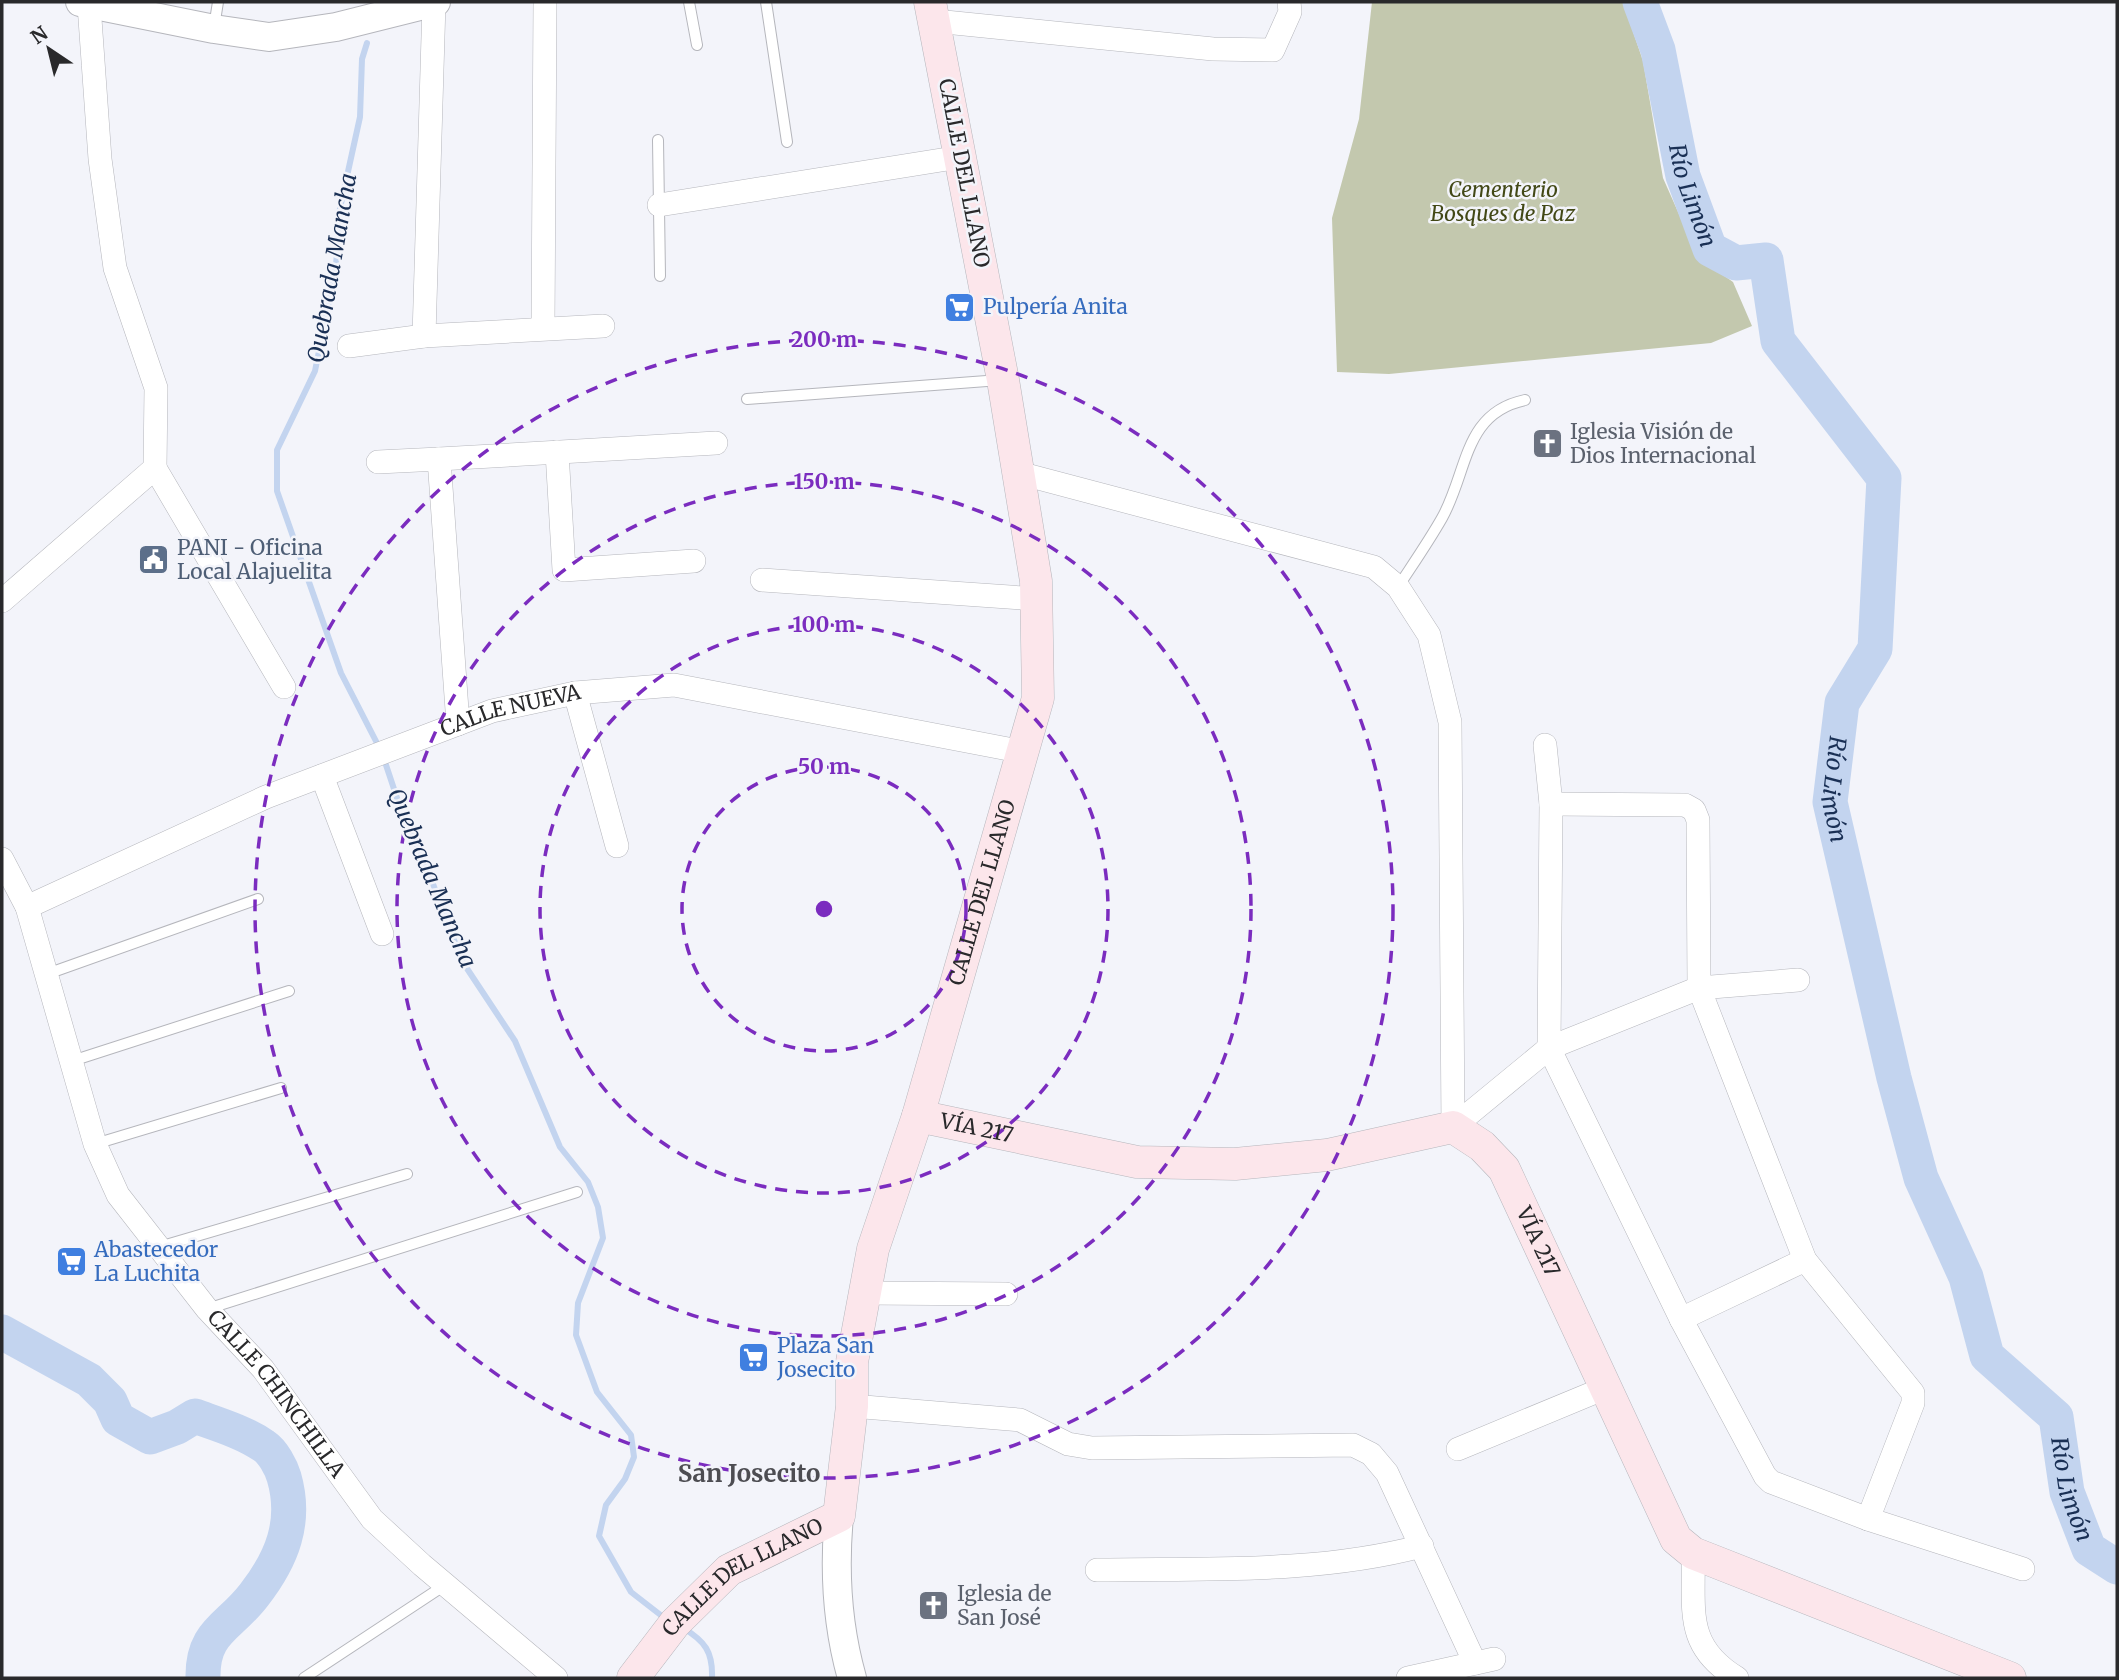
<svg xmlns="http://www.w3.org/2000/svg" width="2119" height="1680" viewBox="0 0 2119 1680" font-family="Merriweather,serif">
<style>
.green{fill:#c3c8ae}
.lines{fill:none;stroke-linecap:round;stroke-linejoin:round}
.stream{stroke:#c3d4ef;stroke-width:6}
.river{stroke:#c3d4ef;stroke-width:35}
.service-casing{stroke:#b5b6bc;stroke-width:12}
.minor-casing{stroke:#b5b6bc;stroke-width:24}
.tertiary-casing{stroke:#b5b6bc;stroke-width:30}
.secondary-casing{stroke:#b5b6bc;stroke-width:33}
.service{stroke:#fff;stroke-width:10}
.minor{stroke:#fff;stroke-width:23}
.tertiary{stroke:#fff;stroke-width:28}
.secondary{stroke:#fce6eb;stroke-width:32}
.ring{fill:none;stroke:#7b2cbf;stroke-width:3.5;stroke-dasharray:12 9}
.labels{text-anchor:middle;stroke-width:5;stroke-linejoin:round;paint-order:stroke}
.street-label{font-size:21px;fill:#29292b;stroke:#f3f4fa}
.park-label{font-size:21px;font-style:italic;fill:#424816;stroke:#f3f4fa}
.shop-label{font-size:21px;fill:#366cbe;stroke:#f3f4fa;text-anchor:start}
.worship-label{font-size:21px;fill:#5b616d;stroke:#f3f4fa;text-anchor:start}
.service-label{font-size:21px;fill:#4e5e75;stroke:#f3f4fa;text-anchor:start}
.water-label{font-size:23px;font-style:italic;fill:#1a3055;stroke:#f3f4fa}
.quarter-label{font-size:24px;font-weight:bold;fill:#4d4d52;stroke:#f3f4fa}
.centre{fill:#7b2cbf;stroke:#f3f4fa;stroke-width:3.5}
.ring-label{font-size:21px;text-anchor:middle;font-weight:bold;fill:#7b2cbf;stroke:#f3f4fa;stroke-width:5;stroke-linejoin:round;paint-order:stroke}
</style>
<rect width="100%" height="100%" fill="#f3f4fa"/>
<polygon class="green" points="1372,2 1623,2 1643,61 1663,178 1698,257 1733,282 1752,326 1711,343 1389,374 1337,372 1332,218 1359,119"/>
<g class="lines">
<g class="stream">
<polyline points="367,43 362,59 360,117 340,208 336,266 315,371 277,450 277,491 341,673 380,749"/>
<polyline points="384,759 404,819 424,860 462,961 515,1041 560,1147 588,1182 598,1207 603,1238 578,1303 576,1335 597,1392 631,1435 634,1457 625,1479 606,1505 599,1536 631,1592 667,1620"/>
<path d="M 683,1628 C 705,1641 713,1652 712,1678"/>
</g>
<g class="river">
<path id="s1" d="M 1640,2 L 1658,50 L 1683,176 L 1710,249 L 1736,263 L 1766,260 L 1778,341 L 1884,478 L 1875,649 L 1842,703 L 1830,802 L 1894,1078 L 1921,1178 L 1966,1277 L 1987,1356 L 2056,1417 L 2067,1492 L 2089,1549 L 2117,1567"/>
<path d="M 2,1332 L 89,1380 L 110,1401 L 118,1419 L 150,1437 L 177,1427 L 195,1416 C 217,1424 244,1432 264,1446 C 273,1452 281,1467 284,1477 C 297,1522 282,1559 254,1595 C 229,1628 202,1631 203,1678"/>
</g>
<defs>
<g id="service">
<polyline points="689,2 697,45"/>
<polyline points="766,2 787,142"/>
<polyline points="214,27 218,2"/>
<polyline points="658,140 660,276"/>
<polyline points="747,399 1000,380"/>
<path d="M 1398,587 C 1413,564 1429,541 1442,518 C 1468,472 1463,413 1525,400"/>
<polyline points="47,974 258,899"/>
<polyline points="72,1061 289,991"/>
<polyline points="95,1144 281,1088"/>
<polyline points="159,1247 407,1174"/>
<polyline points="207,1309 577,1192"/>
<polyline points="304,1678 445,1585"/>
</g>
<g id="minor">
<polyline points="935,21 1213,49 1273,50 1290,12 1289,2"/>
<polyline points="659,205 960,157"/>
<polyline points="543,328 545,2"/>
<polyline points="424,336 434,3"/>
<polyline points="349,346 424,336 603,326"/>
<polyline points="557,452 564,570 694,561"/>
<polyline points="439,459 716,443"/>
<polyline points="378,462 439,459 458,724"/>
<polyline points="155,468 284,687"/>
<polyline points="1019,473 1374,567 1398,587 1429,635 1450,722 1453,1127"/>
<polyline points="762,580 1038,599"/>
<polyline points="2,601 155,468 156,388 115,268 100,159 89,5"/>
<polyline points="575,693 617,846"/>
<polyline points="1545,745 1551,804 1549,1048 1681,1319 1765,1476 1771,1482 1868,1519 2023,1569"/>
<polyline points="322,776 382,934"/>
<polyline points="1551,804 1685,805 1694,810 1698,820 1699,988 1805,1260 1913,1393 1913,1403 1868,1519"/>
<path id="s2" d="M 2,859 L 27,907 L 95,1144 L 118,1195 L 207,1309 L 263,1369 L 372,1519 L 422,1565 L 556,1678"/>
<path id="s3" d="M 27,907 L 266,797 L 492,711 L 575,693 L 674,685 L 1024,752"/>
<polyline points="1453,1127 1549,1048 1699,988 1798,980"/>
<polyline points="865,1293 1006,1294"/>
<polyline points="1681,1319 1805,1260"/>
<polyline points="852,1406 1020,1420 1068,1444 1092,1448 1353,1445 1371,1454 1387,1473 1475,1663"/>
<polyline points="1458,1449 1605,1388"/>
<path d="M 1693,1553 C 1695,1609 1683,1645 1737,1678"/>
<path d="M 1097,1570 C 1205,1568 1316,1574 1422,1546"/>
<polyline points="1408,1678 1494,1659"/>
</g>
<g id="tertiary">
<polyline points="80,2 214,29 269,37 336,27 436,2"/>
<path d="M 839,1516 C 834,1570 837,1625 852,1678"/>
</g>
<g id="secondary">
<path id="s4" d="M 918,1116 L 1137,1162 L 1235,1164 L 1327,1155 L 1453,1127 L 1482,1146 L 1504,1169 L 1676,1539 L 1693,1553 L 2010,1678"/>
<path id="s5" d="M 633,1678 L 675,1623 L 729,1570 L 839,1516 L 852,1406 L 852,1362 L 873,1249 L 918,1116 L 1038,698 L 1036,581 L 1003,380 L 930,2"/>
</g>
</defs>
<use href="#service" class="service-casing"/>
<use href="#minor" class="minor-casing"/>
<use href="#tertiary" class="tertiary-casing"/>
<use href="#secondary" class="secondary-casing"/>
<use href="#service" class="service"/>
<use href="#minor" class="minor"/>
<use href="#tertiary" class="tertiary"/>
<use href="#secondary" class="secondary"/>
</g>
<g class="ring">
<circle cx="824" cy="909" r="142"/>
<circle cx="824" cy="909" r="284"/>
<circle cx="824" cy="909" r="427"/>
<circle cx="824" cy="909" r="569"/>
</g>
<defs>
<symbol id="supermarket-square" viewBox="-11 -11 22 22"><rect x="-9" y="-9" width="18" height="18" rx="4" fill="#3f7fe0" stroke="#f3f4fa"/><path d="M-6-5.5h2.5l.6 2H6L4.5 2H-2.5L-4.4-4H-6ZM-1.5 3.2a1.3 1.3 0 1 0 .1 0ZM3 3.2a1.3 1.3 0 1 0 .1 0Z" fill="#fff"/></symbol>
<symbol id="church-square" viewBox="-11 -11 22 22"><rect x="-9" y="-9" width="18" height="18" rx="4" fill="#6b7280" stroke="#f3f4fa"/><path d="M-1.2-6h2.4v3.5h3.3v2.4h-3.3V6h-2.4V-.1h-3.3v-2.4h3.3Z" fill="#fff"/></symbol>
<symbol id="civic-square" viewBox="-11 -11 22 22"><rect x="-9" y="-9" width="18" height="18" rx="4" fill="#5c6f8a" stroke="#f3f4fa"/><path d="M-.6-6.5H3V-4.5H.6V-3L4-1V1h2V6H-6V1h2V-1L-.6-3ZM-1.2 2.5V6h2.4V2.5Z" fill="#fff"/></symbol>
</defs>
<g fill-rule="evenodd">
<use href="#supermarket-square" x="942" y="290" width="35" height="35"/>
<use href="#church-square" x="1530" y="426" width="35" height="35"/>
<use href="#civic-square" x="136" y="542" width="35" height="35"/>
<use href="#supermarket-square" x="54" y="1244" width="35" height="35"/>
<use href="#supermarket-square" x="736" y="1340" width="35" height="35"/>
<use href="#church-square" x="916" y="1588" width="35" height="35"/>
</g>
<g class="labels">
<g class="street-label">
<text transform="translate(964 173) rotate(79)" y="7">CALLE DEL LLANO</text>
<text dy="7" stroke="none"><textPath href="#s3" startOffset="523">CALLE NUEVA</textPath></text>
<text dy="7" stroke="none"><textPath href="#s5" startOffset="910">CALLE DEL LLANO</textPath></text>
<text dy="7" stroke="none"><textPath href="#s4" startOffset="60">VÍA 217</textPath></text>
<text dy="7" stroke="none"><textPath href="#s4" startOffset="690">VÍA 217</textPath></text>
<text dy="7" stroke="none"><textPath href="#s2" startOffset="611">CALLE CHINCHILLA</textPath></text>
<text dy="7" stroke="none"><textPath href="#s5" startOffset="152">CALLE DEL LLANO</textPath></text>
</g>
<g class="park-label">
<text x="1503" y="197">Cementerio<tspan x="1503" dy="24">Bosques de Paz</tspan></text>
</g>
<g class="shop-label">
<text x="983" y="314">Pulpería Anita</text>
<text x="94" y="1257">Abastecedor<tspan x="94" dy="24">La Luchita</tspan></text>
<text x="777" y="1353">Plaza San<tspan x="777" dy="24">Josecito</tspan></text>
</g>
<g class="worship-label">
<text x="1570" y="439">Iglesia Visión de<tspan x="1570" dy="24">Dios Internacional</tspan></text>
<text x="957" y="1601">Iglesia de<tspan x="957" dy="24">San José</tspan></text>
</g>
<g class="service-label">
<text x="177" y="555">PANI - Oficina<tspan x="177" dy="24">Local Alajuelita</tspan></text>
</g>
<g class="water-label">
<text dy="8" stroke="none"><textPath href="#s1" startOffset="201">Río Limón</textPath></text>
<text transform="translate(332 268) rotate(-80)" y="8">Quebrada Mancha</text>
<text dy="8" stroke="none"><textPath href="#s1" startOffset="894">Río Limón</textPath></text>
<text transform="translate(432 878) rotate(67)" y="8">Quebrada Mancha</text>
<text dy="8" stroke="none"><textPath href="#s1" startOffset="1650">Río Limón</textPath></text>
</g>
<g class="quarter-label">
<text x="749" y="1482">San Josecito</text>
</g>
</g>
<circle cx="824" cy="909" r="10" class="centre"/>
<g class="ring-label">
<text x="824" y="347">200 m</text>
<text x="824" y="489">150 m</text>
<text x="824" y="632">100 m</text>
<text x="824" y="774">50 m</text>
</g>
<rect width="2119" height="1680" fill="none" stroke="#29292b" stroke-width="7"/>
<g transform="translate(49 49) rotate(325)" stroke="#f3f4fa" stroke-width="5" paint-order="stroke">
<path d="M0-5L12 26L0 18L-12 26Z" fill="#29292b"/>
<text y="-10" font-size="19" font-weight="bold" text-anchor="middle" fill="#29292b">N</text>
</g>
</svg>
